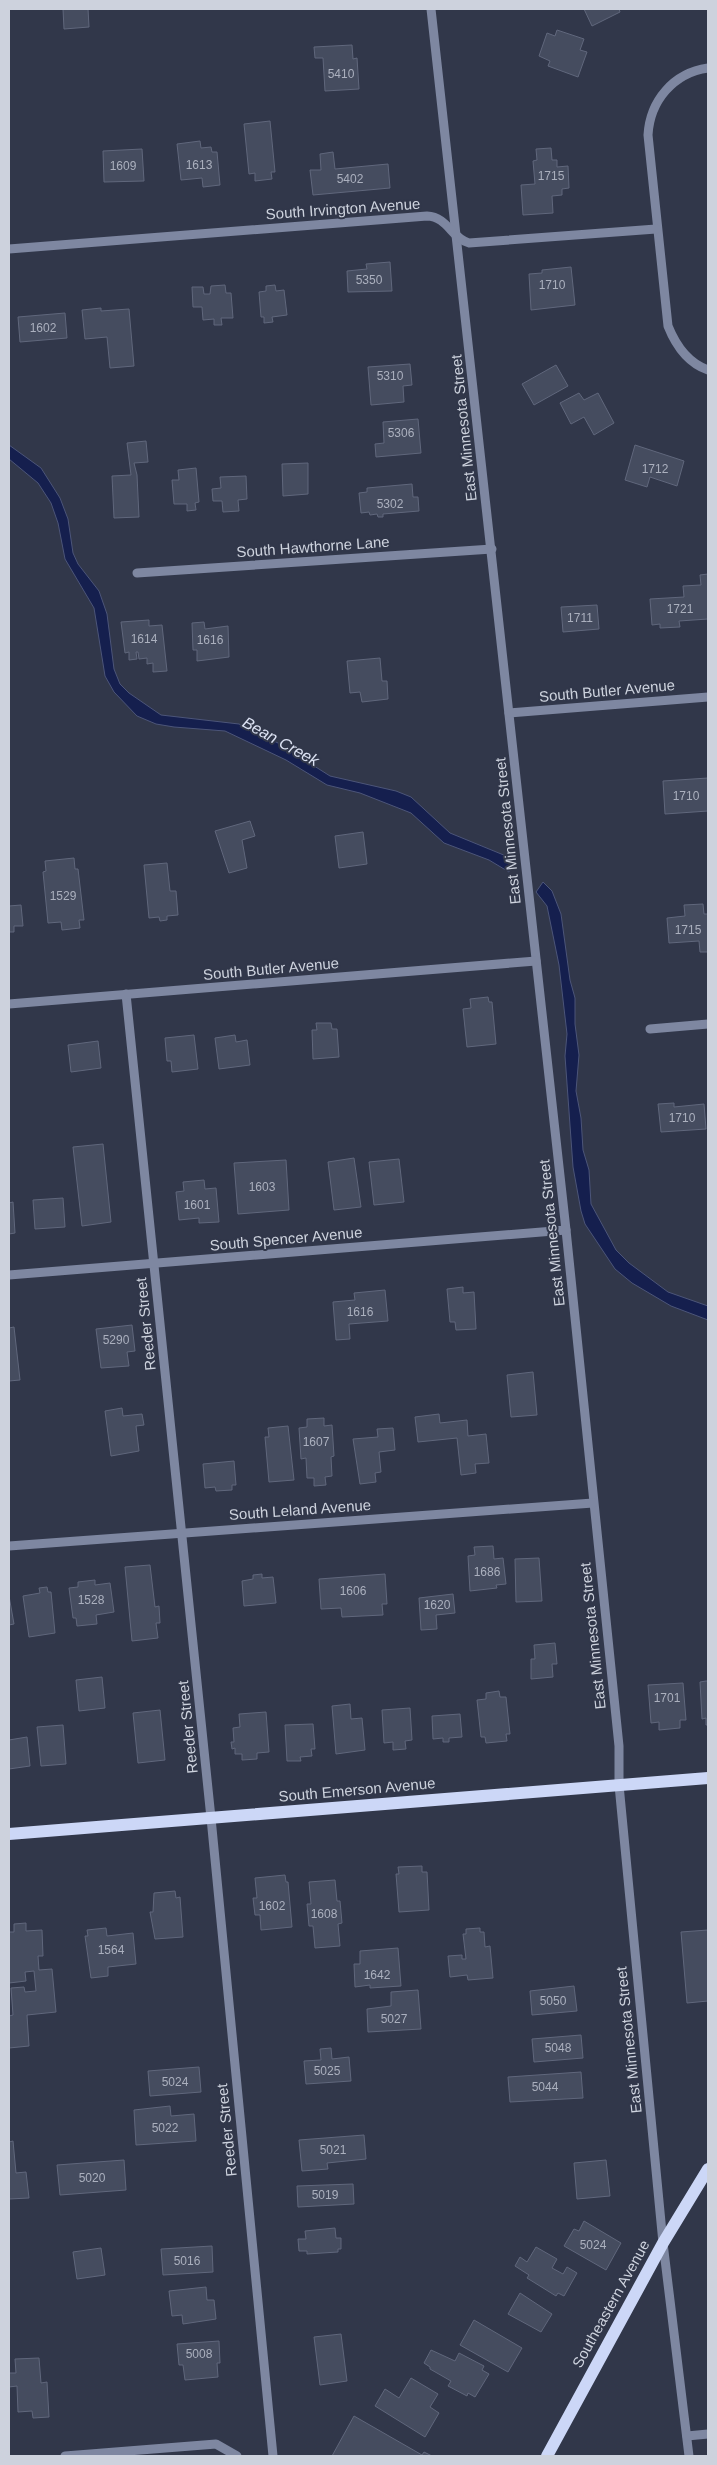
<svg xmlns="http://www.w3.org/2000/svg" width="717" height="2465" viewBox="0 0 717 2465" font-family="Arial,sans-serif">
<style>
.water{fill:#151f4e;stroke:#4c5579}
.building{fill:#454c5f;stroke:#60677c}
.lines{fill:none;stroke-linecap:round;stroke-linejoin:round}
.minor{stroke:#7e87a1;stroke-width:9}
.major{stroke:#ccd7f7;stroke-width:12}
.labels{text-anchor:middle;stroke-width:4;stroke-linejoin:round;paint-order:stroke}
.number-label{font-size:12px;fill:#abb0be}
.street-label{font-size:15px;fill:#cdd2dd;stroke:#31374a}
.water-label{font-size:16px;font-style:italic;fill:#dce2f3;stroke:#31374a}
</style>
<rect width="100%" height="100%" fill="#31374a"/>
<g class="water">
<polygon points="9,445 41,468 60,498 68,519 73,553 78,564 99,591 107,614 114,669 120,684 129,693 161,715 239,724 278,743 330,776 396,791 411,797 450,833 511,858 509,872 489,860 444,843 411,813 360,793 327,785 286,760 225,731 174,727 156,724 137,716 114,692 105,676 94,608 65,559 58,523 51,503 38,483 9,459"/>
<polygon points="543,882 552,891 561,914 570,980 575,998 575,1024 579,1055 576,1091 581,1118 583,1150 589,1170 591,1204 616,1250 629,1263 668,1292 708,1306 708,1320 671,1306 632,1283 615,1269 585,1224 581,1211 573,1167 565,1056 567,1034 559,965 547,906 536,892"/>
</g>
<g class="building">
<polygon points="63,9 88,9 89,27 64,29"/>
<polygon points="584,9 619,9 620,12 592,26"/>
<polygon points="557,30 584,39 580,50 587,52 578,77 548,66 550,61 539,56 547,33 555,36"/>
<polygon points="352,45 353,59 357,58 359,89 325,91 323,58 315,58 314,47"/>
<polygon points="270,121 275,172 271,172 272,179 255,181 255,173 249,174 244,124"/>
<polygon points="200,141 201,148 211,147 212,152 217,152 220,185 203,187 202,178 181,180 177,144"/>
<polygon points="551,148 552,160 557,160 557,167 568,166 569,188 562,189 562,195 552,196 553,213 523,215 521,185 535,184 533,161 537,160 536,149"/>
<polygon points="142,149 144,181 104,182 103,151"/>
<polygon points="333,152 335,169 388,164 390,188 313,195 310,170 321,170 320,154"/>
<polygon points="390,262 392,291 348,292 347,271 367,269 366,264"/>
<polygon points="571,267 575,305 531,310 529,274 542,273 542,270"/>
<polygon points="225,285 226,293 231,293 233,318 221,318 222,325 214,325 214,319 203,320 202,307 193,307 192,287 203,287 204,294 210,294 211,286"/>
<polygon points="275,285 276,291 284,290 287,315 272,317 273,322 264,323 264,317 261,317 259,292 266,291 266,286"/>
<polygon points="101,308 101,311 129,309 134,366 110,368 107,337 85,339 82,310"/>
<polygon points="65,313 67,338 20,342 18,317"/>
<polygon points="410,364 412,385 403,386 404,402 371,405 368,367"/>
<polygon points="556,365 568,386 534,405 522,384"/>
<polygon points="579,393 584,400 598,393 614,423 594,435 584,417 571,424 560,403"/>
<polygon points="418,419 421,453 376,457 375,444 384,443 383,422"/>
<polygon points="146,441 148,462 134,463 137,475 139,517 114,518 112,476 131,475 127,443"/>
<polygon points="635,445 684,461 677,486 650,477 647,487 625,480"/>
<polygon points="308,463 308,494 283,496 282,464"/>
<polygon points="196,468 199,502 195,503 196,510 187,511 187,504 174,504 172,480 179,480 178,470"/>
<polygon points="246,476 247,499 238,500 239,511 223,512 222,501 213,501 212,489 221,488 220,477"/>
<polygon points="412,484 413,497 418,497 419,511 383,514 383,517 378,517 377,514 370,515 369,512 361,513 359,493 367,492 367,488"/>
<polygon points="708,574 708,619 679,621 680,627 660,628 660,624 652,625 650,599 684,597 683,586 701,585 700,575"/>
<polygon points="597,605 599,629 563,632 561,607"/>
<polygon points="149,620 149,626 162,625 167,671 153,672 153,663 147,664 147,658 139,659 138,652 136,652 137,659 129,660 129,652 125,653 121,622"/>
<polygon points="204,622 205,629 228,626 229,657 197,661 197,650 193,650 192,623"/>
<polygon points="380,658 382,681 387,681 388,699 362,702 360,692 350,693 347,661"/>
<polygon points="708,778 708,811 665,814 663,781"/>
<polygon points="250,821 255,836 242,840 247,868 229,873 215,831"/>
<polygon points="363,832 367,864 339,868 335,836"/>
<polygon points="74,858 75,869 78,869 84,920 79,920 80,928 62,930 61,922 48,923 43,872 46,871 45,861"/>
<polygon points="167,863 170,891 176,891 178,915 167,916 167,920 160,921 159,917 149,918 144,865"/>
<polygon points="703,904 704,914 708,914 708,952 700,952 699,941 669,943 667,918 685,916 684,905"/>
<polygon points="21,905 23,926 14,926 14,932 9,932 9,906"/>
<polygon points="488,997 489,1002 492,1002 496,1044 467,1047 463,1009 471,1008 470,999"/>
<polygon points="316,1023 331,1023 332,1029 337,1029 339,1057 313,1059 312,1030 317,1030"/>
<polygon points="194,1035 198,1069 172,1072 171,1061 167,1061 165,1038"/>
<polygon points="235,1035 236,1042 247,1040 250,1065 219,1069 215,1038"/>
<polygon points="98,1041 101,1068 71,1072 68,1045"/>
<polygon points="674,1103 674,1107 704,1104 706,1129 661,1132 658,1104"/>
<polygon points="103,1144 111,1222 82,1226 73,1147"/>
<polygon points="354,1158 361,1207 334,1210 328,1162"/>
<polygon points="399,1159 404,1202 374,1205 369,1162"/>
<polygon points="286,1160 289,1210 238,1214 234,1163"/>
<polygon points="204,1180 205,1189 216,1188 219,1222 199,1223 199,1218 179,1220 176,1192 184,1191 183,1182"/>
<polygon points="63,1198 65,1227 35,1229 33,1200"/>
<polygon points="13,1202 15,1233 9,1234 9,1203"/>
<polygon points="463,1287 463,1293 474,1292 476,1329 456,1330 455,1322 450,1322 447,1289"/>
<polygon points="385,1290 388,1321 349,1324 350,1339 336,1340 333,1302 355,1300 354,1293"/>
<polygon points="132,1325 135,1351 127,1352 129,1366 101,1368 96,1329"/>
<polygon points="14,1327 20,1380 9,1381 9,1328"/>
<polygon points="533,1372 537,1415 511,1417 507,1375"/>
<polygon points="122,1408 123,1416 142,1414 144,1425 136,1426 139,1451 111,1456 105,1411"/>
<polygon points="439,1414 440,1423 467,1420 468,1436 486,1434 489,1463 475,1464 476,1473 461,1475 457,1438 418,1442 415,1417"/>
<polygon points="324,1418 324,1426 332,1425 334,1456 331,1457 332,1476 325,1477 326,1485 314,1486 314,1478 307,1478 306,1458 301,1459 299,1428 307,1427 307,1419"/>
<polygon points="288,1426 294,1480 269,1482 265,1437 269,1437 268,1428"/>
<polygon points="393,1428 395,1450 379,1452 381,1472 375,1473 376,1482 360,1484 353,1439 378,1437 377,1429"/>
<polygon points="234,1461 236,1485 232,1485 232,1490 216,1491 215,1487 205,1488 203,1464"/>
<polygon points="493,1546 494,1559 503,1558 506,1584 496,1585 497,1588 470,1591 468,1556 475,1555 474,1547"/>
<polygon points="539,1558 542,1601 516,1602 515,1559"/>
<polygon points="150,1565 155,1607 159,1606 160,1623 156,1623 158,1638 132,1641 125,1567"/>
<polygon points="262,1574 262,1578 273,1577 276,1603 244,1606 242,1581 253,1579 253,1575"/>
<polygon points="385,1574 387,1604 382,1604 383,1615 342,1617 341,1608 321,1609 319,1579"/>
<polygon points="95,1580 95,1585 110,1583 114,1612 96,1615 97,1624 77,1626 76,1618 73,1618 69,1588 78,1587 78,1582"/>
<polygon points="47,1587 48,1592 51,1592 55,1633 29,1637 23,1596 40,1593 39,1588"/>
<polygon points="453,1594 455,1613 436,1615 437,1629 421,1630 419,1598"/>
<polygon points="9,1596 14,1624 9,1625"/>
<polygon points="555,1643 557,1664 552,1664 553,1677 531,1679 531,1659 535,1659 534,1645"/>
<polygon points="102,1677 105,1708 79,1711 76,1680"/>
<polygon points="706,1681 708,1681 708,1725 706,1725 706,1718 702,1719 700,1682"/>
<polygon points="683,1683 686,1720 680,1720 680,1728 659,1730 659,1722 651,1723 648,1685"/>
<polygon points="499,1691 500,1697 506,1697 510,1734 506,1734 507,1741 486,1743 485,1737 481,1737 477,1700 486,1699 486,1693"/>
<polygon points="350,1704 351,1719 362,1718 365,1750 336,1754 332,1706"/>
<polygon points="410,1708 412,1740 405,1741 406,1749 393,1750 393,1742 384,1743 382,1710"/>
<polygon points="160,1710 165,1760 138,1763 133,1713"/>
<polygon points="266,1712 269,1752 257,1753 257,1759 242,1760 242,1754 235,1754 235,1748 232,1749 231,1742 234,1742 233,1728 240,1727 239,1714"/>
<polygon points="460,1714 462,1737 449,1738 449,1742 443,1742 443,1738 433,1739 432,1716"/>
<polygon points="313,1724 315,1749 311,1749 312,1756 300,1757 301,1761 287,1761 285,1725"/>
<polygon points="63,1725 66,1764 41,1766 37,1727"/>
<polygon points="27,1737 30,1766 9,1769 9,1740"/>
<polygon points="422,1866 422,1872 427,1872 429,1910 399,1912 396,1874 399,1874 398,1867"/>
<polygon points="285,1875 286,1882 288,1882 292,1927 261,1930 260,1915 255,1915 253,1898 257,1898 255,1878"/>
<polygon points="335,1880 337,1901 340,1901 342,1923 338,1924 340,1946 315,1948 313,1926 309,1926 307,1904 311,1904 309,1882"/>
<polygon points="175,1891 176,1898 180,1897 183,1937 155,1939 150,1912 153,1912 154,1893"/>
<polygon points="26,1923 26,1931 42,1930 43,1956 38,1956 39,1970 52,1969 56,2012 27,2015 29,2046 9,2048 9,2016 13,2015 11,1988 24,1987 25,1992 36,1991 34,1971 25,1972 26,1981 9,1983 9,1932 14,1932 14,1924"/>
<polygon points="106,1928 107,1936 133,1933 136,1964 108,1967 108,1976 91,1978 85,1936 88,1936 87,1930"/>
<polygon points="480,1928 480,1932 484,1932 485,1947 490,1946 493,1978 468,1980 467,1975 450,1977 448,1956 462,1955 462,1959 466,1959 463,1934 466,1934 466,1929"/>
<polygon points="708,1930 708,2001 687,2003 681,1932"/>
<polygon points="398,1948 401,1986 370,1988 370,1985 355,1987 354,1964 360,1964 360,1951"/>
<polygon points="574,1986 577,2011 532,2015 530,1991"/>
<polygon points="418,1990 421,2029 368,2032 367,2009 391,2006 391,1992"/>
<polygon points="581,2035 583,2058 534,2062 532,2039"/>
<polygon points="331,2048 332,2059 349,2057 351,2081 306,2084 304,2061 321,2060 320,2049"/>
<polygon points="199,2067 201,2092 150,2096 148,2071"/>
<polygon points="581,2072 583,2098 510,2102 508,2077"/>
<polygon points="170,2106 171,2116 194,2114 196,2141 136,2145 134,2110"/>
<polygon points="364,2135 366,2159 327,2163 328,2169 302,2171 299,2140"/>
<polygon points="13,2141 16,2173 26,2172 29,2198 9,2199 9,2142"/>
<polygon points="124,2160 126,2190 60,2195 57,2165"/>
<polygon points="606,2160 610,2196 577,2199 574,2163"/>
<polygon points="353,2184 354,2204 298,2207 297,2186"/>
<polygon points="584,2221 621,2243 606,2270 564,2246 574,2229 579,2231"/>
<polygon points="335,2228 336,2238 341,2238 341,2249 338,2249 338,2252 307,2254 307,2251 299,2251 298,2239 306,2239 305,2231"/>
<polygon points="212,2246 213,2272 163,2275 161,2249"/>
<polygon points="536,2247 557,2259 552,2268 563,2274 567,2267 577,2273 564,2296 558,2293 556,2296 527,2278 529,2275 515,2266 520,2257 527,2262"/>
<polygon points="101,2248 105,2275 77,2279 73,2252"/>
<polygon points="206,2287 207,2300 214,2300 216,2319 183,2324 182,2315 172,2316 169,2291"/>
<polygon points="520,2293 552,2314 541,2332 508,2314"/>
<polygon points="474,2320 522,2348 508,2372 460,2345"/>
<polygon points="341,2334 347,2381 320,2385 314,2337"/>
<polygon points="219,2341 220,2363 217,2363 218,2377 185,2380 183,2365 179,2365 177,2344"/>
<polygon points="431,2350 455,2361 459,2353 484,2366 482,2370 489,2374 475,2397 468,2393 467,2396 448,2386 451,2381 430,2369 430,2367 424,2363"/>
<polygon points="39,2358 41,2383 47,2382 49,2417 33,2418 32,2411 18,2412 17,2386 9,2387 9,2373 16,2373 15,2359"/>
<polygon points="411,2378 438,2394 430,2407 439,2413 425,2437 375,2406 385,2389 399,2398"/>
<polygon points="354,2416 422,2455 424,2452 432,2456 332,2456"/>
</g>
<g class="lines">
<g class="minor">
<polyline points="431,9 566,1230 619,1746 619,1785 663,2243 689,2456"/>
<path d="M 708,68 C 673,73 650,101 648,135 L 668,326 C 676,346 688,363 708,370"/>
<path d="M 9,249 L 427,216 C 448,217 451,238 469,243 L 656,229"/>
<polyline points="137,573 492,549"/>
<polyline points="509,713 708,697"/>
<polyline points="126,994 211,1818 273,2456"/>
<polyline points="9,1004 536,961"/>
<polyline points="650,1029 708,1024"/>
<polyline points="9,1275 566,1230"/>
<polyline points="9,1546 593,1503"/>
<polyline points="687,2436 708,2434"/>
<polyline points="65,2456 216,2444 237,2456"/>
</g>
<g class="major">
<polyline points="9,1834 708,1778"/>
<polyline points="547,2456 663,2243 708,2169"/>
</g>
</g>
<g class="labels">
<g class="number-label">
<text x="341" y="78">5410</text>
<text x="199" y="169">1613</text>
<text x="123" y="170">1609</text>
<text x="551" y="180">1715</text>
<text x="350" y="183">5402</text>
<text x="369" y="284">5350</text>
<text x="552" y="289">1710</text>
<text x="43" y="332">1602</text>
<text x="390" y="380">5310</text>
<text x="401" y="437">5306</text>
<text x="655" y="473">1712</text>
<text x="390" y="508">5302</text>
<text x="680" y="613">1721</text>
<text x="580" y="622">1711</text>
<text x="144" y="643">1614</text>
<text x="210" y="644">1616</text>
<text x="686" y="800">1710</text>
<text x="63" y="900">1529</text>
<text x="688" y="934">1715</text>
<text x="682" y="1122">1710</text>
<text x="262" y="1191">1603</text>
<text x="197" y="1209">1601</text>
<text x="360" y="1316">1616</text>
<text x="116" y="1344">5290</text>
<text x="316" y="1446">1607</text>
<text x="487" y="1576">1686</text>
<text x="353" y="1595">1606</text>
<text x="91" y="1604">1528</text>
<text x="437" y="1609">1620</text>
<text x="667" y="1702">1701</text>
<text x="272" y="1910">1602</text>
<text x="324" y="1918">1608</text>
<text x="111" y="1954">1564</text>
<text x="377" y="1979">1642</text>
<text x="553" y="2005">5050</text>
<text x="394" y="2023">5027</text>
<text x="558" y="2052">5048</text>
<text x="327" y="2075">5025</text>
<text x="175" y="2086">5024</text>
<text x="545" y="2091">5044</text>
<text x="165" y="2132">5022</text>
<text x="333" y="2154">5021</text>
<text x="92" y="2182">5020</text>
<text x="325" y="2199">5019</text>
<text x="593" y="2249">5024</text>
<text x="187" y="2265">5016</text>
<text x="199" y="2358">5008</text>
</g>
<g class="street-label">
<text transform="translate(343 209) rotate(-4)" y="5">South Irvington Avenue</text>
<text transform="translate(464 428) rotate(-96)" y="5">East Minnesota Street</text>
<text transform="translate(313 547) rotate(-4)" y="5">South Hawthorne Lane</text>
<text transform="translate(607 691) rotate(-5)" y="5">South Butler Avenue</text>
<text transform="translate(508 831) rotate(-96)" y="5">East Minnesota Street</text>
<text transform="translate(271 969) rotate(-5)" y="5">South Butler Avenue</text>
<text transform="translate(552 1233) rotate(-96)" y="5">East Minnesota Street</text>
<text transform="translate(286 1239) rotate(-5)" y="5">South Spencer Avenue</text>
<text transform="translate(146 1324) rotate(-96)" y="5">Reeder Street</text>
<text transform="translate(300 1510) rotate(-4)" y="5">South Leland Avenue</text>
<text transform="translate(593 1636) rotate(-96)" y="5">East Minnesota Street</text>
<text transform="translate(188 1727) rotate(-96)" y="5">Reeder Street</text>
<text transform="translate(357 1790) rotate(-5)" y="5">South Emerson Avenue</text>
<text transform="translate(629 2040) rotate(-96)" y="5">East Minnesota Street</text>
<text transform="translate(227 2130) rotate(-96)" y="5">Reeder Street</text>
<text transform="translate(611 2304) rotate(-61)" y="5">Southeastern Avenue</text>
</g>
<g class="water-label">
<text transform="translate(281 741) rotate(29)" y="6">Bean Creek</text>
</g>
</g>
<rect width="717" height="2465" fill="none" stroke="#cdd2dd" stroke-width="20"/>
</svg>
